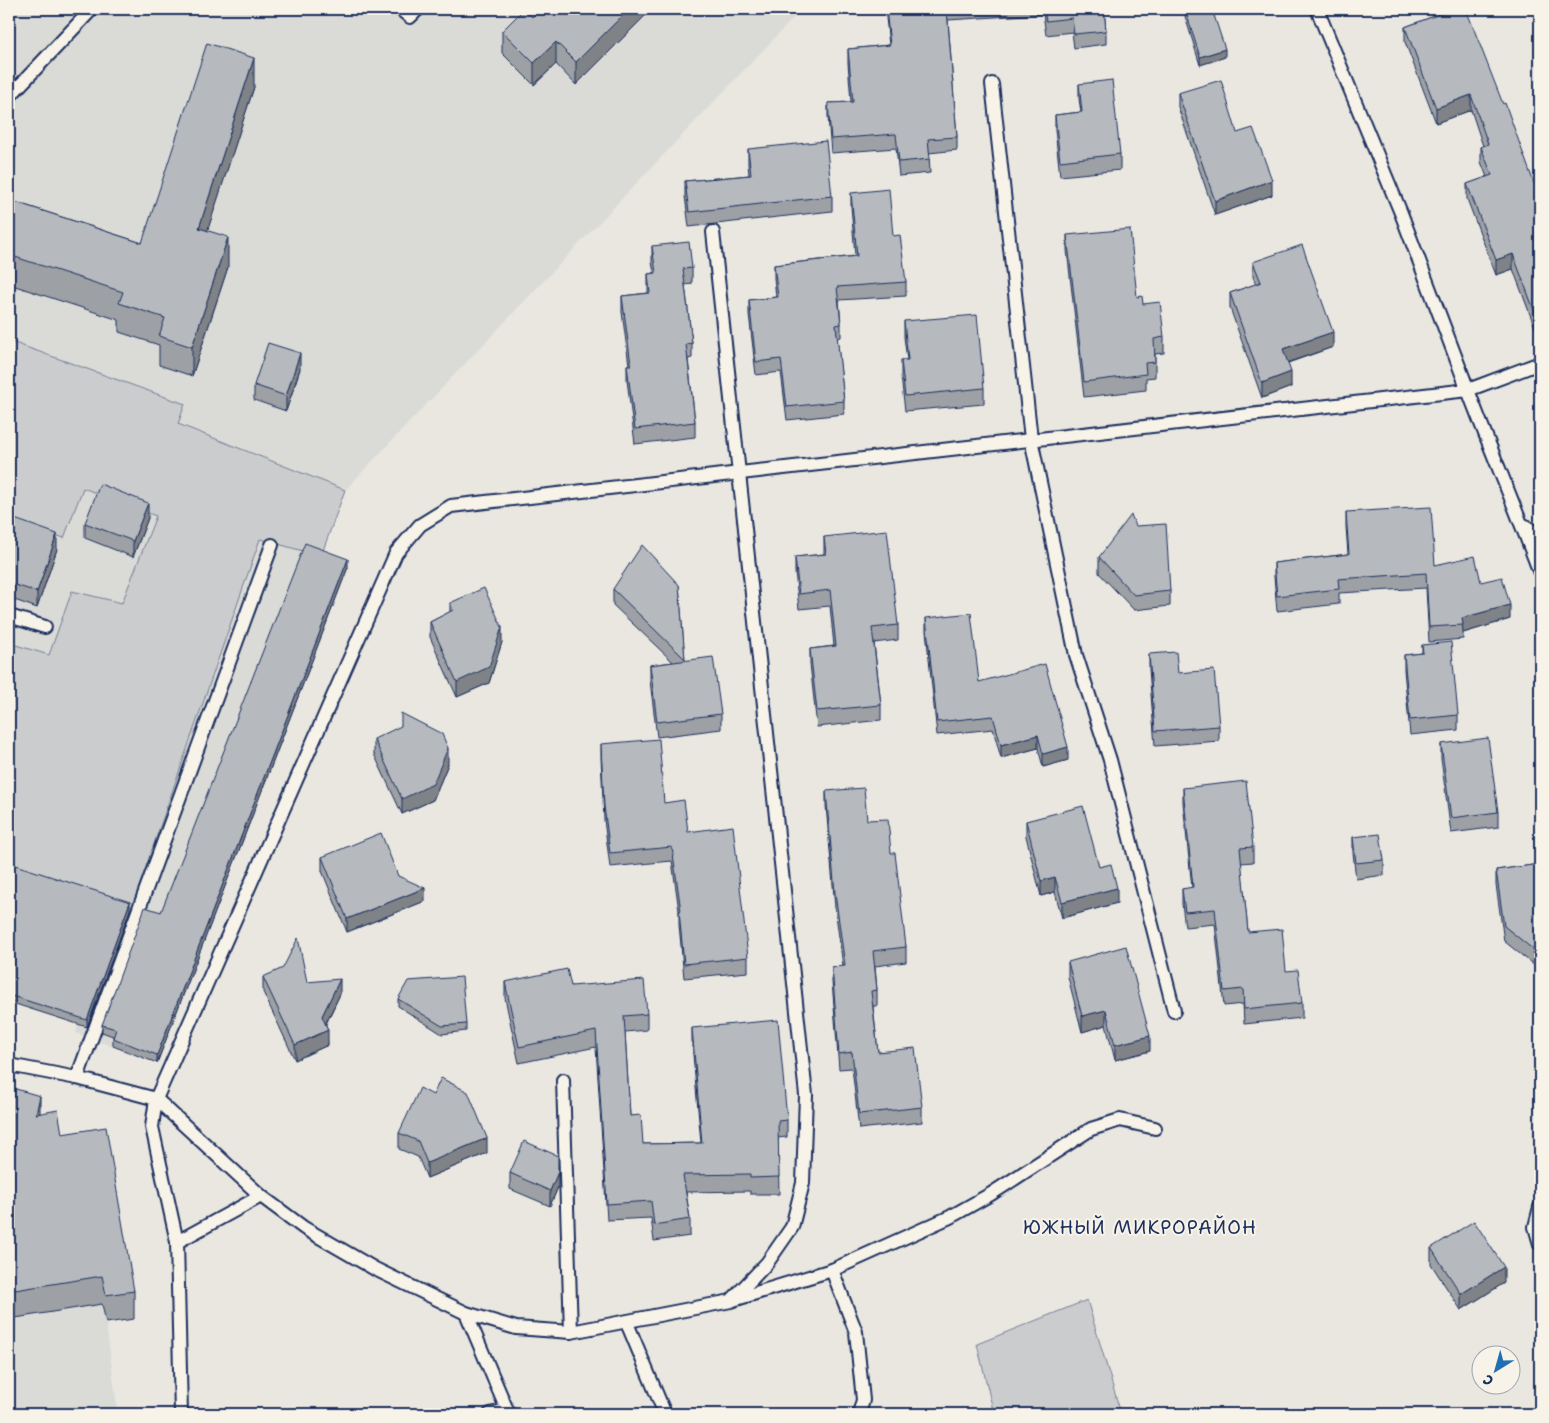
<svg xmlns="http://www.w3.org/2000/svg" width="1549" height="1423" viewBox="0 0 1549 1423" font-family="'Shantell Sans',sans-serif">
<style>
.built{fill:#dadad6}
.green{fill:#cbcccd;stroke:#737e96}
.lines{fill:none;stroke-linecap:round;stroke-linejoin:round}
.lane-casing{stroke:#1b2f5e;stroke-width:16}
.lane{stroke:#f7f3e8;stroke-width:12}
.wall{fill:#9da0a4;stroke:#1b2f5e}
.shaded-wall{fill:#7f8286;stroke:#1b2f5e}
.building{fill:#b6babf;stroke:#1b2f5e}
.labels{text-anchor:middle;stroke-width:4;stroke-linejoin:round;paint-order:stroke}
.neighbourhood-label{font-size:19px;letter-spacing:1px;fill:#1b2f5e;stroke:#f7f3e8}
</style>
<rect width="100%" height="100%" fill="#eae7e0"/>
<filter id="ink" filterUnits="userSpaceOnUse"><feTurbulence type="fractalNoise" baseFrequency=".02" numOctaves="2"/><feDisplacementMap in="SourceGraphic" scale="10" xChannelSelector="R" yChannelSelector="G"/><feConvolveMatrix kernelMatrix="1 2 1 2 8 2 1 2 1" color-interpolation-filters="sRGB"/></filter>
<g filter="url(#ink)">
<g class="built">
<polygon points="9,9 802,9 345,490 321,556 348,567 157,1063 76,1033 78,1025 9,1002"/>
<polygon points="9,1115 106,1155 134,1319 106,1324 118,1414 9,1414"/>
</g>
<g class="green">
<polygon points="9,341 185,404 178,424 345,490 321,556 260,539 131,910 9,871 9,643 49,655 72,591 122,603 156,516 83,488 64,538 9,519"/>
<polygon points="1087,1300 1121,1414 994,1414 977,1344"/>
</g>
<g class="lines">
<defs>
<g id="lane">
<polyline points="400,9 410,17 418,9"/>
<polyline points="1317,9 1401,213 1468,390 1540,363"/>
<polyline points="992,84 1031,439 1076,655 1110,760 1174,1011"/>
<polyline points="9,97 92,9"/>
<polyline points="1522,524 1540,535"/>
<polyline points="9,616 45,627"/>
<path d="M 9,1065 L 77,1078 L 156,1099 L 396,553 L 420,525 L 451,506 L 1468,390 C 1491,451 1517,511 1540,573"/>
<polyline points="77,1078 272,545"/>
<polyline points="563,1080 571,1332"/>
<polyline points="156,1099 261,1196 304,1228 375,1269 466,1313 516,1328 571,1332 731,1301 767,1263 792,1227 803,1183 806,1095 713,232"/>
<polyline points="156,1099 152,1127 177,1242"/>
<polyline points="1540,1207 1535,1227 1540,1244"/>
<polyline points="832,1270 856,1332 863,1400 859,1414"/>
<polyline points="733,1300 832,1270 950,1217 991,1194 1091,1129 1120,1120 1155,1128"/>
<polyline points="466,1313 507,1410 490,1414"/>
<polyline points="627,1323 665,1414"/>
<polyline points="181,1414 177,1242 261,1196"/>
</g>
</defs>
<use href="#lane" class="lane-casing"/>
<use href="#lane" class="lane"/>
</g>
<g class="wall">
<polygon points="540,9 652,9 576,85 556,64 534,85 502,53 502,31 532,17"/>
<polygon points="885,9 1104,9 1106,31 1106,44 1074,48 1072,32 1046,35 1043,14 948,20 957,137 957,150 929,153 930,173 899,176 896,148 831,153 828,117 828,103 851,102 848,63 848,49 889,45"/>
<polygon points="1177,9 1212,9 1225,57 1200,65 1184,13 1179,14"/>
<polygon points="1453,9 1540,200 1540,341 1513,269 1496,275 1467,199 1467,184 1487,177 1481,162 1481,147 1483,146 1471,110 1436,123 1405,42 1405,27"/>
<polygon points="1079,84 1120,154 1120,170 1060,176 1055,130 1055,115 1081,112 1079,99"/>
<polygon points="254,87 207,231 228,267 192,376 159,365 159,345 119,332 119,320 9,284 9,200 142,243"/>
<polygon points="1178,93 1237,133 1272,195 1215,215 1178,107"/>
<polygon points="748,149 832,196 832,211 689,227 685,196 685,181 749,175 748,164"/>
<polygon points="851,193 893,236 906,282 906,296 839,300 841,324 841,337 837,338 844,401 844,414 787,420 781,372 756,375 749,314 749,300 776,297 774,278 774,265 855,256 851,206"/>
<polygon points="1067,235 1137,297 1143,304 1164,337 1164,353 1155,354 1155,377 1146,378 1146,390 1084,397 1067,250"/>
<polygon points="652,246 692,268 692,284 685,285 692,343 692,358 688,359 695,422 695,437 635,444 627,380 627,365 629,365 622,312 622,296 648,293 648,274 654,273 652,262"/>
<polygon points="1253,262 1333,347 1288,363 1291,387 1262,398 1230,308 1230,293 1256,284 1253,277"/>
<polygon points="904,321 984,388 984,404 905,411 901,376 901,360 907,360 904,337"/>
<polygon points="300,369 286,411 254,400 254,385"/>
<polygon points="1346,512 1435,565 1481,582 1510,619 1463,633 1463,639 1429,642 1426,588 1339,593 1339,604 1277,611 1274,577 1274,563 1348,554 1346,527"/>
<polygon points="9,517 57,549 37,608 9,598"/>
<polygon points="148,518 133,557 85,538 85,523"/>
<polygon points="1136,526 1170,591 1170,606 1134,610 1099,573 1099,557"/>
<polygon points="824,537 898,625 898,640 874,643 881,705 881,720 817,727 810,664 810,649 834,646 830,606 799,609 795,572 795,557 824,554"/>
<polygon points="348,567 157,1063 113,1046 113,1036 102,1032 102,1025 161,912"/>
<polygon points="679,585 685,661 721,714 721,729 657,737 650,681 650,665 673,662 613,605 613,589"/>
<polygon points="450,603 502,642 489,683 457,697 430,637 430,622 450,612"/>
<polygon points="926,618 979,682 1068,760 1043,767 1038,748 1001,758 993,729 937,735 926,631"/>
<polygon points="1422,645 1458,715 1458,730 1410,735 1404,670 1404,655 1422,653"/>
<polygon points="1149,654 1178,673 1219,726 1219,741 1155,746 1149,669"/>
<polygon points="374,739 448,764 433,800 402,814 374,754"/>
<polygon points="601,744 664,803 688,832 748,957 748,972 684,978 679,925 679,911 672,861 610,867 604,820 601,758"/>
<polygon points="1441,744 1498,812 1498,827 1451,833 1441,759"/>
<polygon points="1183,788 1253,847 1253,862 1241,863 1248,932 1286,971 1302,1003 1302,1018 1244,1024 1243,1004 1224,1006 1215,924 1185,927 1182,904 1182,889 1192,888 1183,803"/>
<polygon points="826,791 867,820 891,853 906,947 906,962 875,966 877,990 877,1006 873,1006 878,1052 922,1107 922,1122 859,1129 852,1068 839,1069 832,982 832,967 843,966 835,908 826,806"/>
<polygon points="1026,821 1099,867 1117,903 1062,918 1055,892 1041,896 1026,836"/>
<polygon points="1353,837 1384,860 1384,875 1356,879 1353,853"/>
<polygon points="322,857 398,876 425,901 347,932 322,871"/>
<polygon points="9,863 130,910 87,1027 9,1002"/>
<polygon points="1540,864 1540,970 1504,941 1496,885 1496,870"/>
<polygon points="1068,962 1150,1051 1115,1060 1106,1025 1082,1032 1068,977"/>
<polygon points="263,977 307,982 340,994 326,1024 328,1045 295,1060 263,992"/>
<polygon points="505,982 571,986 647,1014 647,1030 625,1032 630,1116 643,1144 701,1143 692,1044 692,1028 787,1120 787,1137 778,1138 779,1194 750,1194 750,1191 686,1192 690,1219 690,1236 654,1241 651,1218 607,1220 596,1047 519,1063 505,998"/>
<polygon points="398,999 466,1024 466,1031 442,1034 398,1006"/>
<polygon points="9,1087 40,1113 62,1134 134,1291 134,1319 106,1323 102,1304 9,1319"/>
<polygon points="433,1095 487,1153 427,1178 418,1157 399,1149 399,1133"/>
<polygon points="510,1173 558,1187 550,1206 510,1189"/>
<polygon points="1431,1248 1504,1283 1461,1310 1431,1264"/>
</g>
<g class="shaded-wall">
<polygon points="629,9 652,9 576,85 576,62"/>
<polygon points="1179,9 1184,9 1184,13 1179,14"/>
<polygon points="556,42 556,64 534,85 534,63"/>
<polygon points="1225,49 1225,57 1200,65 1200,57"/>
<polygon points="254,58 254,87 199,257 199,228"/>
<polygon points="1471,95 1471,110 1436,123 1436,108"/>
<polygon points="1272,180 1272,195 1215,215 1215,201"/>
<polygon points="228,237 228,267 192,376 192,347"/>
<polygon points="1513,254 1513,269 1496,275 1496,260"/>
<polygon points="1333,332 1333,347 1283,364 1283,349"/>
<polygon points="300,353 300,369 286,411 286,396"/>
<polygon points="1291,372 1291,387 1262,398 1262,383"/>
<polygon points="148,503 148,518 133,557 133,541"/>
<polygon points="57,534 57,549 37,608 37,592"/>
<polygon points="348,559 348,567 157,1063 157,1055"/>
<polygon points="1510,605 1510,619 1463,633 1462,618"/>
<polygon points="502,627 502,642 489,683 457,697 457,682"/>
<polygon points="1038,735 1038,748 1001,758 1001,745"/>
<polygon points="1068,747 1068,760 1043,767 1043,754"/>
<polygon points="448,748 448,764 433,800 402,814 402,799"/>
<polygon points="1055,877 1055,892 1041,896 1041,881"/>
<polygon points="425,888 425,901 347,932 347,919"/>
<polygon points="1117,888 1117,903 1062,918 1062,902"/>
<polygon points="130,902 130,910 87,1027 87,1020"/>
<polygon points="340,979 340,994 322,1031 322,1016"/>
<polygon points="1106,1010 1106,1025 1082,1032 1082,1016"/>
<polygon points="328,1030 328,1045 295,1060 295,1045"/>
<polygon points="1150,1036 1150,1051 1115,1060 1115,1045"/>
<polygon points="40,1096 40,1124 36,1114"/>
<polygon points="487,1138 487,1153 427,1178 427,1163"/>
<polygon points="558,1172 558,1187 550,1206 550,1191"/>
<polygon points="1504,1267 1504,1283 1461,1310 1461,1294"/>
</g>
<g class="building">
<polygon points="524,9 532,17 540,9 629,9 576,62 556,42 534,63 502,31"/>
<polygon points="886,9 947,9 957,137 928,139 930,159 899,162 896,134 831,139 828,103 853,102 848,49 890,45"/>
<polygon points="1044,9 1104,9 1106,31 1074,34 1072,18 1046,21"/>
<polygon points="1185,9 1212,9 1225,49 1200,57"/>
<polygon points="1453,9 1466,9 1503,104 1505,103 1540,200 1540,326 1513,254 1496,260 1467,184 1492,175 1481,147 1488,144 1471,95 1436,108 1405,27"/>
<polygon points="207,43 254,58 199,228 228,237 192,347 159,336 165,318 119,303 123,292 9,255 9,200 142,243"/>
<polygon points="1112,80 1120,154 1060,161 1055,115 1082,112 1079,84"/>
<polygon points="1221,80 1237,133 1253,128 1272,180 1215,201 1178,93"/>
<polygon points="826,141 832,196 689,212 685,181 751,175 748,149"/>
<polygon points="889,189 893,236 900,235 906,282 837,287 841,324 836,325 844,401 787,407 781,359 756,362 749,300 778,297 774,265 857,256 851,193"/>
<polygon points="1130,229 1137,297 1142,296 1143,304 1160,302 1164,337 1154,339 1155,362 1145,363 1146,374 1084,382 1067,235"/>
<polygon points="689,242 692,268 683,269 692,343 686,344 695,422 635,429 627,365 631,365 622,296 650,293 648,274 656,273 652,246"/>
<polygon points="1302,245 1333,332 1283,349 1291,372 1262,383 1230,293 1261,282 1253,262"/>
<polygon points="977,315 984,388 905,396 901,360 908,360 904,321"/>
<polygon points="268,343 300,353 286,396 254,385"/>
<polygon points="100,484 148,503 133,541 85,523"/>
<polygon points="1431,507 1435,565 1475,556 1481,582 1502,577 1510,605 1462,618 1463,625 1429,627 1426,573 1338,579 1339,589 1277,596 1274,563 1349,554 1346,512"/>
<polygon points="1131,515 1136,526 1166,524 1170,591 1134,595 1099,557"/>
<polygon points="9,517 57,534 37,592 9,583"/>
<polygon points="887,530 898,625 872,628 881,705 817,711 810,649 836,646 830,590 799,594 795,557 826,554 824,537"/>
<polygon points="305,543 348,559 157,1055 113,1038 116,1029 102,1025 145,907 161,912"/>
<polygon points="642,545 679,585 685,659 613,589"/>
<polygon points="484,588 502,627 489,667 457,682 430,622 453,610 450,603"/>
<polygon points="971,613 979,682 1045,664 1068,747 1043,754 1038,735 1001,745 993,716 937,722 926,618"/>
<polygon points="1451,642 1458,715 1410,720 1404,655 1423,653 1422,645"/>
<polygon points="1176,652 1178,673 1214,670 1219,726 1155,731 1149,654"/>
<polygon points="713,657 721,714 657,722 650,665"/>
<polygon points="401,713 442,734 448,748 433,784 402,799 374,739 401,726"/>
<polygon points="1488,738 1498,812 1451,818 1441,744"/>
<polygon points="659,739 664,803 684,800 688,832 733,826 748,957 684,964 679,911 681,911 672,847 610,853 604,806 601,744"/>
<polygon points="1246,781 1253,847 1240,848 1248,932 1282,929 1286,971 1298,970 1302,1003 1244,1009 1243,989 1224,991 1215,909 1185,912 1182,889 1193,887 1183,788"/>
<polygon points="864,788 867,820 888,819 891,853 895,853 906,947 873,951 877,990 871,991 878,1052 915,1048 922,1107 859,1114 852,1052 839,1054 832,967 845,966 835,893 826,791"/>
<polygon points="1083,806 1099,867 1111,864 1117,888 1062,902 1055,877 1041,881 1026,821"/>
<polygon points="381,833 398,876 425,888 347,919 322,857"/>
<polygon points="1380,834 1384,860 1356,863 1353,837"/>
<polygon points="9,863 130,902 87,1020 9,995"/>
<polygon points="1540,864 1540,955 1504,926 1496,870"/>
<polygon points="298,938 307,982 340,979 322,1016 328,1030 295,1045 263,977 283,968"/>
<polygon points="1126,946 1150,1036 1115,1045 1106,1010 1082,1016 1068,962"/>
<polygon points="567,969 571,986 644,980 647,1014 624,1016 630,1116 641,1115 643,1144 702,1143 692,1028 778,1020 787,1120 778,1121 779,1177 750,1178 750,1174 683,1175 690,1219 654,1225 651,1201 607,1204 596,1031 519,1047 505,982"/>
<polygon points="462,977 466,1024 442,1026 398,999 408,981"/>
<polygon points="441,1078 468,1092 487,1138 427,1163 418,1141 399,1133 420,1088 433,1095"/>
<polygon points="9,1087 40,1096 36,1114 58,1110 62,1134 106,1127 134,1291 106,1295 102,1276 9,1291"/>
<polygon points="524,1141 558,1156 558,1172 550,1191 510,1173"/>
<polygon points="1474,1221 1504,1267 1461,1294 1431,1248"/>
</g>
</g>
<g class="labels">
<g class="neighbourhood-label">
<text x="1140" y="1234">ЮЖНЫЙ МИКРОРАЙОН</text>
</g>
</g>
<rect width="1549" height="1423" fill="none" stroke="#f7f3e8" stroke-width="30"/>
<rect x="15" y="15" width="1519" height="1393" fill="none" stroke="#1b2f5e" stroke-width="2" filter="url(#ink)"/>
<g transform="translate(1496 1370) rotate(217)"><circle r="24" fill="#f7f3e8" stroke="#9fa5b1"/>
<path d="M0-4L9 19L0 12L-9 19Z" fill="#1f6fb2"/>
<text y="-8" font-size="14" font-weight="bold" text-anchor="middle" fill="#1b2f5e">С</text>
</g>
</svg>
